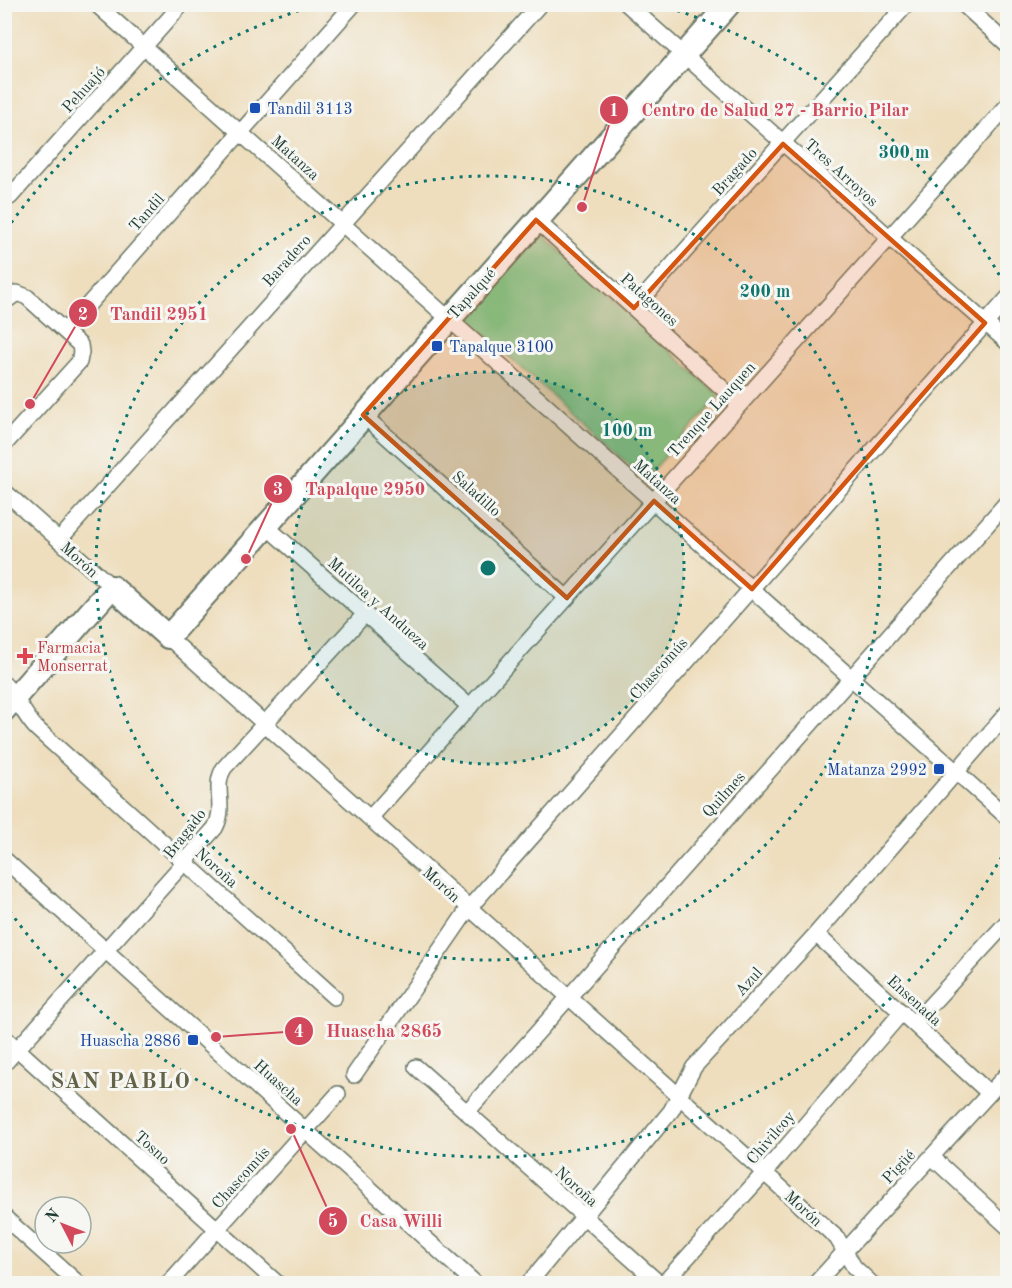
<svg xmlns="http://www.w3.org/2000/svg" width="1012" height="1288" viewBox="0 0 1012 1288" font-family="'Old Standard TT',serif">
<style>
.green{fill:#77d197;stroke:#4b8766;stroke-width:1.5}
.lines{fill:none;stroke-linecap:round;stroke-linejoin:round}
.street-casing{stroke:#677564;stroke-width:18}
.secondary-casing{stroke:#677564;stroke-width:26}
.street{stroke:#fff;stroke-width:15}
.secondary{stroke:#fff;stroke-width:22}
.marked{fill:#d45610;fill-opacity:0.2;stroke:#d45610;stroke-width:4.5;stroke-linejoin:round}
.ring{fill:none;stroke:#0f766e;stroke-width:3;stroke-dasharray:3 6}
.transit-dot{fill:#1a4fb4;stroke:#f6f6f2;stroke-width:2}
.health-dot{fill:#e0444e;stroke:#f6f6f2;stroke-width:2}
.labels{text-anchor:middle;stroke-width:6;stroke-linejoin:round;paint-order:stroke}
.street-label{font-size:16px;fill:#1f3d34;stroke:#f6f6f2}
.transit-label{font-size:16px;fill:#164399;stroke:#f6f6f2;text-anchor:start}
.health-label{font-size:16px;fill:#be3a42;stroke:#f6f6f2;text-anchor:start}
.district-label{font-size:22px;font-weight:bold;letter-spacing:1.5px;fill:#646347;stroke:#f6f6f2}
.centre{fill:#0f766e;stroke:#f6f6f2;stroke-width:3}
.ring-label{font-size:18px;text-anchor:middle;font-weight:bold;fill:#0f766e;stroke:#f6f6f2;stroke-width:6;stroke-linejoin:round;paint-order:stroke}
.leader{fill:none;stroke:#d1495b;stroke-width:2}
.callout-dot{fill:#d1495b;stroke:#f6f6f2;stroke-width:2}
.mark-label{font-size:18px;text-anchor:middle;font-weight:bold;fill:#fff}
.callout-label{font-size:18px;text-anchor:middle;font-weight:bold;fill:#d1495b;stroke:#f6f6f2;stroke-width:6;stroke-linejoin:round;paint-order:stroke}
</style>
<rect width="100%" height="100%" fill="#f6f6f2"/>
<filter id="ink" filterUnits="userSpaceOnUse"><feTurbulence type="fractalNoise" baseFrequency=".0167" numOctaves="2"/><feDisplacementMap in="SourceGraphic" scale="12" xChannelSelector="R" yChannelSelector="G"/><feConvolveMatrix kernelMatrix="1 2 1 2 8 2 1 2 1" color-interpolation-filters="sRGB"/></filter>
<filter id="wash" filterUnits="userSpaceOnUse"><feTurbulence type="fractalNoise" baseFrequency=".008" numOctaves="4" result="noise"/><feDisplacementMap in="SourceGraphic" scale="24" xChannelSelector="R" yChannelSelector="G"/><feGaussianBlur stdDeviation="1.35" result="paint"/><feColorMatrix in="noise" values="0 0 0 0 0 0 0 0 0 0 0 0 0 0 0 0 0 1.4 0 .05"/><feComposite in="paint" operator="in"/></filter>
<g filter="url(#wash)">
<rect width="100%" height="100%" fill="#eedebe"/>
<polygon class="green" points="531,225 720,396 645,479 456,309"/>
</g>
<g filter="url(#ink)">
<g class="lines">
<defs>
<g id="street">
<polyline points="96,4 1008,818"/>
<polyline points="627,4 1008,343"/>
<polyline points="963,4 1008,45"/>
<polyline points="10,197 182,4"/>
<polyline points="536,220 740,404"/>
<polyline points="4,302 17,293 27,297 80,345 81,352 79,362 4,445"/>
<polyline points="634,308 907,4"/>
<polyline points="65,331 354,4"/>
<polyline points="363,415 567,598"/>
<polyline points="4,491 112,587"/>
<polyline points="266,526 470,707"/>
<polyline points="59,540 540,4"/>
<polyline points="168,637 837,1238 854,1267 872,1284"/>
<path d="M 4,684 C 18,698 23,714 36,728 L 334,997"/>
<polyline points="370,818 1008,105"/>
<polyline points="4,859 476,1284"/>
<polyline points="816,934 989,1093"/>
<polyline points="914,1023 1008,921"/>
<polyline points="4,1037 278,1284"/>
<path d="M 4,1064 L 215,828 C 227,807 212,787 224,768 L 365,614"/>
<polyline points="416,1067 660,1284"/>
<polyline points="354,1075 469,908 1008,298"/>
<polyline points="467,1112 1008,501"/>
<polyline points="932,1157 1008,1227"/>
<polyline points="4,1217 79,1284"/>
<polyline points="168,1284 338,1094"/>
<polyline points="528,1284 671,1111 694,1067 816,934 1008,712"/>
<polyline points="663,1284 765,1172 902,1012"/>
<polyline points="815,1284 1008,1073"/>
</g>
<polyline id="secondary" points="4,710 112,587 168,637 729,4"/>
</defs>
<use href="#street" class="street-casing"/>
<use href="#secondary" class="secondary-casing"/>
<use href="#street" class="street"/>
<use href="#secondary" class="secondary"/>
</g>
</g>
<path class="marked" d="M 783,144 L 985,323 L 752,589 L 654,501 L 567,598 L 363,415 L 536,220 L 634,308 Z"/>
<circle cx="488" cy="568" r="196" fill="#0f766e" fill-opacity=".12"/>
<g class="ring">
<circle cx="488" cy="568" r="196"/>
<circle cx="488" cy="568" r="392"/>
<path d="M1006 849A589 589 0 0 1 6 906M6 230A589 589 0 0 1 316 5M660 5A589 589 0 0 1 1006 287"/>
</g>
<g class="transit-dot">
<rect x="249" y="102" width="12" height="12" rx="3"/>
<rect x="431" y="340" width="12" height="12" rx="3"/>
<rect x="933" y="763" width="12" height="12" rx="3"/>
<rect x="187" y="1034" width="12" height="12" rx="3"/>
</g>
<path class="health-dot" d="M22 647h6v6h6v6h-6v6h-6v-6h-6v-6h6z"/>
<g class="labels">
<g class="street-label">
<text transform="translate(83 89) rotate(-48)" y="6">Pehuajó</text>
<text transform="translate(296 157) rotate(42)" y="6">Matanza</text>
<text transform="translate(734 171) rotate(-48)" y="6">Bragado</text>
<text transform="translate(842 172) rotate(42)" y="6">Tres Arroyos</text>
<text transform="translate(146 212) rotate(-49)" y="6">Tandil</text>
<text transform="translate(286 260) rotate(-48)" y="6">Baradero</text>
<text transform="translate(471 293) rotate(-48)" y="6">Tapalqué</text>
<text transform="translate(650 299) rotate(42)" y="6">Patagones</text>
<text transform="translate(711 409) rotate(-48)" y="6">Trenque Lauquen</text>
<text transform="translate(658 481) rotate(42)" y="6">Matanza</text>
<text transform="translate(477 493) rotate(42)" y="6">Saladillo</text>
<text transform="translate(80 559) rotate(42)" y="6">Morón</text>
<text transform="translate(379 603) rotate(42)" y="6">Mutiloa y Andueza</text>
<text transform="translate(658 668) rotate(-48)" y="6">Chascomús</text>
<text transform="translate(723 794) rotate(-48)" y="6">Quilmes</text>
<text transform="translate(184 833) rotate(-52)" y="6">Bragado</text>
<text transform="translate(217 867) rotate(42)" y="6">Noroña</text>
<text transform="translate(442 884) rotate(42)" y="6">Morón</text>
<text transform="translate(748 981) rotate(-48)" y="6">Azul</text>
<text transform="translate(915 1000) rotate(42)" y="6">Ensenada</text>
<text transform="translate(279 1082) rotate(42)" y="6">Huascha</text>
<text transform="translate(770 1137) rotate(-49)" y="6">Chivilcoy</text>
<text transform="translate(153 1147) rotate(42)" y="6">Tosno</text>
<text transform="translate(898 1166) rotate(-47)" y="6">Pigüé</text>
<text transform="translate(240 1177) rotate(-48)" y="6">Chascomús</text>
<text transform="translate(577 1186) rotate(42)" y="6">Noroña</text>
<text transform="translate(804 1208) rotate(42)" y="6">Morón</text>
</g>
<g class="transit-label">
<text x="267" y="114">Tandil 3113</text>
<text x="449" y="352">Tapalque 3100</text>
<text x="927" y="775" text-anchor="end">Matanza 2992</text>
<text x="181" y="1046" text-anchor="end">Huascha 2886</text>
</g>
<g class="health-label">
<text x="37" y="653">Farmacia<tspan x="37" dy="18">Monserrat</tspan></text>
</g>
<g class="district-label">
<text x="121" y="1088">SAN PABLO</text>
</g>
</g>
<circle cx="488" cy="568" r="9" class="centre"/>
<g class="ring-label">
<text x="904" y="158">300 m</text>
<text x="765" y="297">200 m</text>
<text x="627" y="436">100 m</text>
</g>
<path class="leader" d="M582 207L614 110M30 404L83 313M246 559L278 489M216 1037L299 1031M291 1129L333 1221"/>
<g class="callout-dot">
<circle cx="582" cy="207" r="6"/>
<circle cx="30" cy="404" r="6"/>
<circle cx="246" cy="559" r="6"/>
<circle cx="216" cy="1037" r="6"/>
<circle cx="291" cy="1129" r="6"/>
<circle cx="614" cy="110" r="15"/>
<circle cx="83" cy="313" r="15"/>
<circle cx="278" cy="489" r="15"/>
<circle cx="299" cy="1031" r="15"/>
<circle cx="333" cy="1221" r="15"/>
</g>
<g class="mark-label">
<text x="614" y="116">1</text>
<text x="83" y="320">2</text>
<text x="278" y="495">3</text>
<text x="299" y="1037">4</text>
<text x="333" y="1227">5</text>
</g>
<g class="callout-label">
<text x="775" y="116">Centro de Salud 27 - Barrio Pilar</text>
<text x="159" y="320">Tandil 2951</text>
<text x="365" y="495">Tapalque 2950</text>
<text x="384" y="1037">Huascha 2865</text>
<text x="401" y="1227">Casa Willi</text>
</g>
<rect width="1012" height="1288" fill="none" stroke="#f6f6f2" stroke-width="24"/>
<g transform="translate(63 1225) rotate(312)"><circle r="28" fill="#f6f6f2" stroke="#a0aca6" stroke-width="1.5"/>
<path d="M0-4.5L10 22L0 15L-10 22Z" fill="#d1495b"/>
<text y="-9" font-size="16" font-weight="bold" text-anchor="middle" fill="#1f3d34">N</text>
</g>
</svg>
